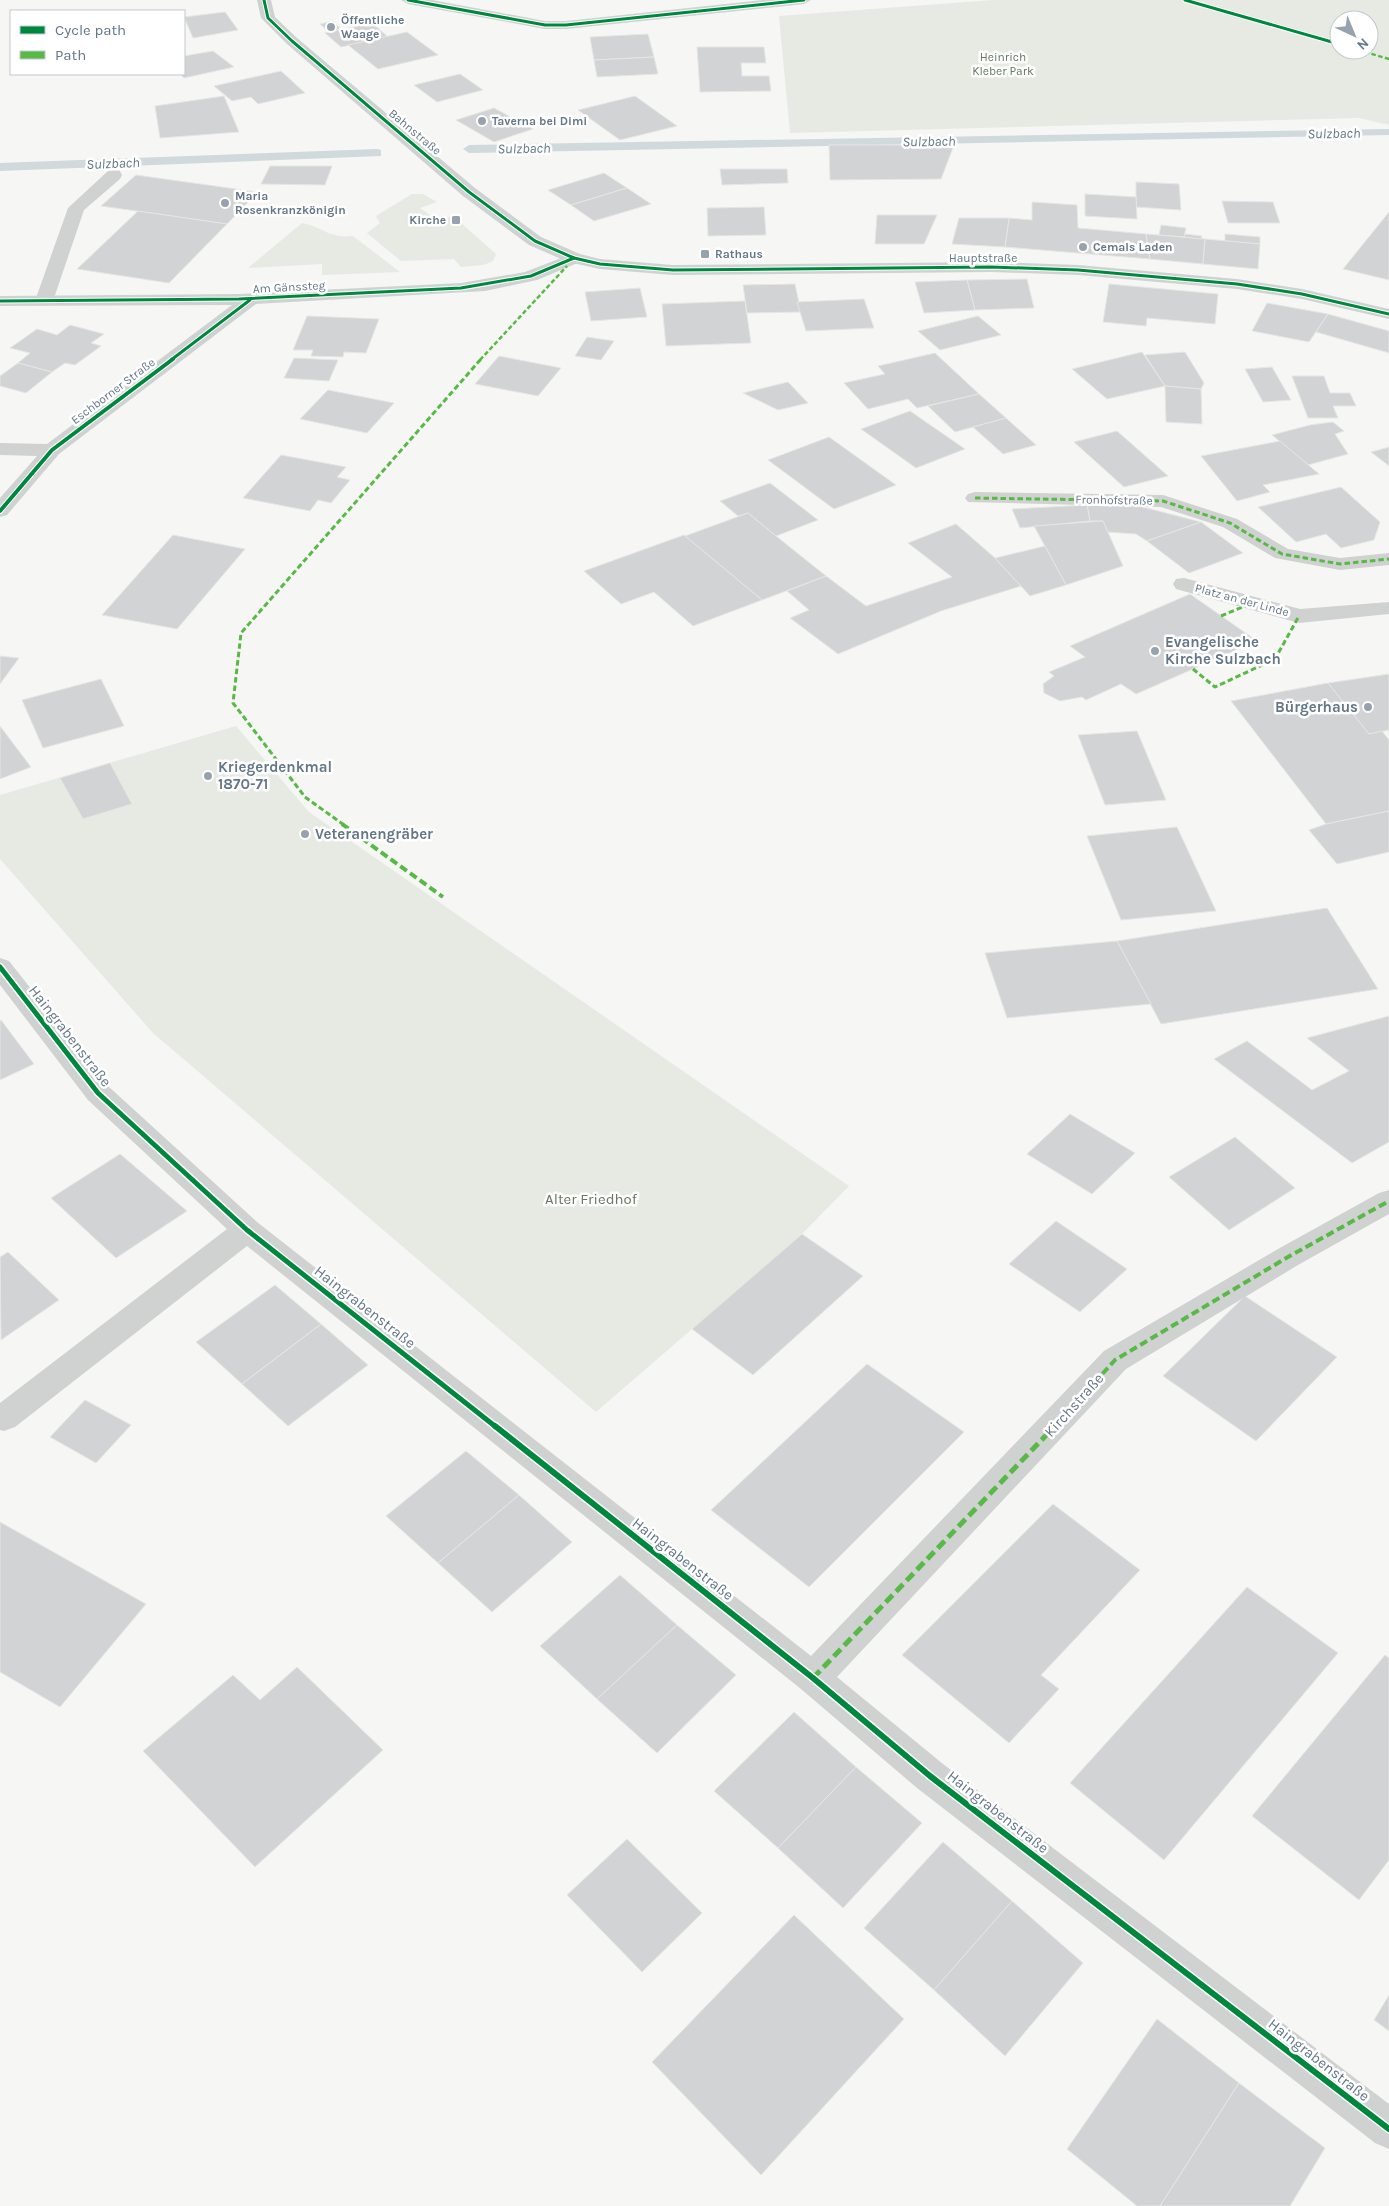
<svg xmlns="http://www.w3.org/2000/svg" width="1389" height="2206" viewBox="0 0 1389 2206" font-family="Karla,sans-serif">
<style>
.green{fill:#e6eae3;fill-rule:evenodd}
.lines{fill:none;stroke-linecap:round;stroke-linejoin:round}
.stream{fill:#d0d9dc;fill-rule:evenodd}
.building{fill:#d2d3d4;stroke:#e6e6e4}
.service{fill:#d0d1d1;fill-rule:evenodd}
.minor{fill:#d0d1d1;fill-rule:evenodd}
.tertiary{fill:#d0d1d1;fill-rule:evenodd}
.quiet-far3{stroke:#58b947;stroke-width:2.5;stroke-dasharray:4.5 2.5;stroke-linecap:butt}
.quiet-far2{stroke:#58b947;stroke-width:3;stroke-dasharray:5.5 3;stroke-linecap:butt}
.quiet-far1{stroke:#58b947;stroke-width:4;stroke-dasharray:8 4;stroke-linecap:butt}
.quiet{stroke:#58b947;stroke-width:5;stroke-dasharray:10 5;stroke-linecap:butt}
.cycleway-far3-casing{stroke:#fff;stroke-width:5}
.cycleway-far2-casing{stroke:#fff;stroke-width:6}
.cycleway-far1-casing{stroke:#fff;stroke-width:8}
.cycleway-casing{stroke:#fff;stroke-width:9}
.cycleway-far3{stroke:#00873e;stroke-width:3}
.cycleway-far2{stroke:#00873e;stroke-width:4}
.cycleway-far1{stroke:#00873e;stroke-width:5}
.cycleway{stroke:#00873e;stroke-width:6}
.poi-dot{fill:#96a3ae;stroke:#fff;stroke-width:2}
.labels{text-anchor:middle;stroke-width:5;stroke-linejoin:round;paint-order:stroke}
.far-poi-label{font-size:12px;font-weight:bold;fill:#637788;stroke:#fff;text-anchor:start}
.far-park-label{font-size:12px;fill:#64795f;stroke:#fff}
.far-street-label{font-size:12px;fill:#637788;stroke:#fff}
.far-water-label{font-size:14px;font-style:italic;fill:#5f7984;stroke:#fff}
.poi-label{font-size:15px;font-weight:bold;fill:#637788;stroke:#fff;text-anchor:start}
.street-label{font-size:15px;fill:#637788;stroke:#fff}
.park-label{font-size:15px;fill:#64795f;stroke:#fff}
</style>
<rect width="100%" height="100%" fill="#f6f6f5"/>
<g class="green">
<path d="M 993,0 L 1389,0 L 1389,125 L 1359,118 L 790,133 L 779,16 ZM 1339,20 L 1369,20 L 1369,50 L 1339,50 Z"/>
<polygon points="412,194 423,194 437,202 420,208 437,220 453,216 496,254 493,261 484,265 461,267 454,259 401,261 367,233 380,223 376,216"/>
<path d="M 302,223 C 323,227 330,239 353,236 L 400,272 L 322,275 L 322,264 L 248,268 Z"/>
<polygon points="236,726 309,812 849,1186 802,1234 596,1412 153,1033 0,859 0,795"/>
</g>
<g class="lines">
<g class="stream">
<polygon points="1389,129 1389,135 469,153 463,149 469,145"/>
<polygon points="377,149 381,150 381,156 0,171 0,163"/>
</g>
</g>
<g class="building">
<polygon points="225,12 238,30 193,38 184,17"/>
<polygon points="333,21 341,29 329,32 320,24"/>
<polygon points="372,23 388,37 341,47 325,33"/>
<polygon points="407,32 438,55 378,69 348,45"/>
<polygon points="648,34 654,57 594,60 590,37"/>
<polygon points="697,47 764,47 766,63 741,63 742,76 769,76 771,91 700,92"/>
<polygon points="213,51 234,67 184,78 180,74 184,74 184,56"/>
<polygon points="654,57 658,74 597,77 594,60"/>
<polygon points="281,71 305,93 258,104 251,97 232,101 214,86"/>
<polygon points="460,74 483,90 437,102 414,85"/>
<polygon points="224,96 239,132 160,138 155,106"/>
<polygon points="635,96 677,126 620,140 578,110"/>
<polygon points="494,108 533,129 494,142 456,120"/>
<polygon points="829,145 954,145 941,179 830,180"/>
<polygon points="270,166 332,166 325,185 261,184"/>
<polygon points="720,169 787,169 788,183 722,185"/>
<polygon points="604,173 627,188 571,205 548,190"/>
<polygon points="136,175 258,192 227,224 101,206"/>
<polygon points="1136,182 1179,184 1181,210 1136,207"/>
<polygon points="627,188 651,204 594,221 571,205"/>
<polygon points="1085,194 1136,197 1137,219 1085,216"/>
<polygon points="1222,201 1273,202 1280,223 1228,223"/>
<polygon points="1032,202 1077,205 1078,228 1146,234 1150,259 1005,247 1009,218 1032,220"/>
<polygon points="764,207 766,235 708,236 707,208"/>
<polygon points="138,211 227,224 169,283 77,269"/>
<polygon points="1389,212 1389,280 1343,269"/>
<polygon points="877,215 937,215 924,244 875,244"/>
<polygon points="959,218 1009,218 1005,247 952,244"/>
<polygon points="1161,225 1186,228 1184,237 1159,235"/>
<polygon points="1146,234 1205,239 1203,264 1150,259"/>
<polygon points="1185,234 1202,236 1201,239 1184,237"/>
<polygon points="1225,234 1260,237 1260,244 1225,241"/>
<polygon points="1205,239 1260,244 1258,269 1203,264"/>
<polygon points="1027,279 1034,308 975,310 967,280"/>
<polygon points="967,280 975,310 924,313 915,282"/>
<polygon points="795,284 801,312 747,313 743,285"/>
<polygon points="1109,284 1218,294 1215,324 1147,318 1146,326 1103,322"/>
<polygon points="640,288 647,317 591,321 585,292"/>
<polygon points="864,299 874,328 806,331 797,302"/>
<polygon points="745,301 751,343 666,346 662,304"/>
<polygon points="1267,303 1328,314 1309,342 1252,331"/>
<polygon points="1328,314 1389,331 1389,353 1316,332"/>
<polygon points="307,316 379,319 366,353 344,352 343,357 311,356 313,350 293,350"/>
<polygon points="978,316 1001,335 940,350 918,331"/>
<polygon points="70,325 104,334 91,343 101,346 75,365 65,363 52,372 18,363 30,353 10,348 37,329 57,335"/>
<polygon points="587,337 614,341 601,360 575,356"/>
<polygon points="1142,352 1165,386 1107,399 1072,369"/>
<polygon points="1185,352 1204,383 1201,389 1165,386 1145,355"/>
<polygon points="935,353 979,394 917,408 908,399 868,409 844,383 885,374 878,366"/>
<polygon points="499,356 561,368 538,396 475,384"/>
<polygon points="294,358 338,360 329,381 284,378"/>
<polygon points="18,363 52,372 26,393 0,386 0,376"/>
<polygon points="1272,367 1291,400 1263,402 1245,369"/>
<polygon points="1292,376 1324,376 1330,393 1350,393 1356,406 1333,406 1338,418 1308,418"/>
<polygon points="788,382 808,403 778,410 743,393"/>
<polygon points="1165,386 1201,389 1202,424 1166,422"/>
<polygon points="328,390 394,403 367,433 300,419"/>
<polygon points="979,394 1006,418 955,432 928,406"/>
<polygon points="910,411 965,449 916,468 861,429"/>
<polygon points="1006,418 1036,445 1003,454 973,427"/>
<polygon points="1333,422 1344,431 1335,434 1348,454 1308,465 1272,435 1310,425"/>
<polygon points="1117,431 1168,476 1124,487 1074,442"/>
<polygon points="829,437 896,485 834,509 768,460"/>
<polygon points="1280,441 1319,474 1263,485 1270,492 1237,501 1201,456"/>
<polygon points="1389,447 1389,466 1371,452"/>
<polygon points="281,455 346,467 337,477 350,480 331,503 318,500 310,511 243,498"/>
<polygon points="770,483 818,520 776,536 748,513 738,516 720,501"/>
<polygon points="1341,487 1380,522 1374,540 1341,548 1326,534 1296,542 1258,507"/>
<polygon points="1087,505 1139,506 1201,522 1147,541 1136,534 1108,532 1103,521 1090,521"/>
<polygon points="1087,505 1090,521 1020,528 1012,509"/>
<polygon points="748,513 776,536 826,576 762,600 685,536"/>
<polygon points="1103,521 1123,566 1066,585 1034,526"/>
<polygon points="1201,522 1243,553 1189,573 1147,541"/>
<polygon points="956,524 995,558 1021,586 941,611 838,654 790,618 809,610 787,591 826,576 866,606 952,577 908,543"/>
<polygon points="173,535 245,549 177,629 102,615"/>
<polygon points="684,535 762,600 693,626 654,592 621,604 584,571"/>
<polygon points="1045,546 1066,585 1030,596 995,558"/>
<polygon points="1190,594 1257,641 1136,694 1121,684 1086,700 1082,697 1060,701 1044,693 1043,684 1054,676 1049,672 1085,657 1070,646"/>
<polygon points="0,656 19,658 0,684"/>
<polygon points="1389,674 1389,730 1369,734 1328,683"/>
<polygon points="101,679 124,726 43,748 22,700"/>
<polygon points="1328,683 1369,734 1382,731 1389,740 1389,811 1326,824 1231,701"/>
<polygon points="0,726 31,767 0,779"/>
<polygon points="1137,731 1166,800 1105,805 1078,735"/>
<polygon points="110,763 132,804 83,819 60,778"/>
<polygon points="1389,811 1389,852 1337,864 1309,830 1326,824"/>
<polygon points="1177,827 1216,911 1121,920 1087,836"/>
<polygon points="1327,908 1378,989 1161,1024 1117,941"/>
<polygon points="1117,941 1151,1004 1007,1018 985,953"/>
<polygon points="1389,1016 1389,1142 1352,1163 1214,1059 1247,1041 1312,1090 1349,1071 1307,1038"/>
<polygon points="1,1020 34,1064 0,1080 0,1021"/>
<polygon points="1070,1114 1135,1153 1092,1194 1027,1154"/>
<polygon points="1235,1137 1295,1188 1229,1230 1169,1177"/>
<polygon points="120,1154 187,1211 116,1258 51,1198"/>
<polygon points="1056,1221 1127,1269 1080,1312 1009,1264"/>
<polygon points="802,1234 863,1276 753,1375 692,1329"/>
<polygon points="8,1252 59,1300 1,1340 0,1257"/>
<polygon points="275,1285 321,1324 242,1384 196,1342"/>
<polygon points="1245,1296 1337,1357 1256,1441 1163,1376"/>
<polygon points="321,1324 368,1365 288,1426 242,1384"/>
<polygon points="867,1364 964,1432 809,1587 711,1510"/>
<polygon points="85,1400 131,1425 96,1463 50,1437"/>
<polygon points="466,1451 519,1495 438,1563 386,1516"/>
<polygon points="519,1495 572,1542 492,1612 438,1563"/>
<polygon points="1053,1504 1140,1570 1041,1675 1059,1689 1009,1743 902,1655"/>
<polygon points="0,1522 146,1604 60,1707 0,1672"/>
<polygon points="620,1575 677,1625 597,1699 540,1646"/>
<polygon points="1247,1587 1338,1653 1164,1860 1070,1783"/>
<polygon points="677,1625 736,1675 657,1753 597,1699"/>
<polygon points="1385,1655 1389,1658 1389,1860 1359,1900 1252,1816"/>
<polygon points="297,1667 383,1750 255,1867 143,1751 233,1675 260,1700"/>
<polygon points="794,1712 856,1767 778,1848 714,1791"/>
<polygon points="856,1767 922,1823 843,1908 778,1848"/>
<polygon points="627,1839 702,1913 642,1972 567,1895"/>
<polygon points="943,1842 1012,1901 934,1990 864,1928"/>
<polygon points="1012,1901 1083,1963 1005,2056 934,1990"/>
<polygon points="794,1915 904,2019 761,2175 652,2062"/>
<polygon points="1389,1995 1389,2031 1374,2020"/>
<polygon points="1157,2019 1239,2083 1160,2206 1137,2206 1067,2149"/>
<polygon points="1239,2083 1325,2148 1290,2206 1160,2206"/>
</g>
<g class="lines">
<g class="service">
<polygon points="114,170 120,171 122,175 120,179 84,210 54,298 51,302 39,302 36,298 68,208 108,171"/>
<polygon points="1184,578 1300,609 1389,602 1389,614 1299,623 1176,589 1173,584 1176,579"/>
</g>
<g class="minor">
<polygon points="401,0 432,0 545,21 566,21 763,0 811,0 804,4 566,29 545,29 408,4"/>
<polygon points="574,253 580,254 583,258 580,262 537,280 485,291 256,304 59,454 7,515 0,517 0,498 37,456 0,455 0,443 47,444 232,305 0,306 0,296 239,294 461,283 525,272"/>
<polygon points="975,492 1163,495 1237,519 1288,549 1340,558 1389,553 1389,565 1340,570 1275,558 1223,527 1161,507 968,502 965,498 968,494"/>
<polygon points="0,958 9,961 108,1086 257,1222 811,1656 1104,1351 1278,1249 1379,1193 1389,1190 1389,1214 1298,1265 1126,1369 837,1677 943,1764 1389,2104 1389,2149 1375,2143 917,1788 801,1689 247,1246 15,1427 4,1431 0,1430 0,1403 227,1229 88,1100 0,985"/>
</g>
<polygon class="tertiary" points="257,0 271,0 275,17 297,38 475,188 541,237 580,254 600,259 673,265 991,262 1078,265 1237,279 1302,289 1389,309 1389,319 1302,299 1237,289 1078,275 991,272 673,275 600,269 568,262 529,245 463,196 287,44 261,18"/>
<g class="quiet-far3">
<polyline points="1358,50 1389,59"/>
<polyline points="480,360 567,266"/>
</g>
<g class="quiet-far2">
<polyline points="975,498 1163,501 1230,523 1282,554 1340,564 1389,559"/>
<polyline points="1221,616 1252,603"/>
<polyline points="1193,669 1215,687 1275,659 1299,616"/>
<polyline points="344,825 305,797 233,703 241,633 481,359"/>
</g>
<g class="quiet-far1">
<polyline points="342,824 443,897"/>
<polyline points="1054,1427 1115,1360 1288,1257 1389,1201"/>
</g>
<polyline class="quiet" points="813,1678 1055,1426"/>
<defs>
<g id="cycleway-far3">
<polyline points="264,0 268,18 292,41 469,192 535,241 574,258 600,264 673,270 991,267 1078,270 1237,284 1302,294 1389,314"/>
<polyline points="408,0 545,25 566,25 804,0"/>
<polyline points="1185,0 1339,44"/>
<polyline points="0,301 239,299 461,288 531,276 574,258"/>
<polyline points="171,360 250,300"/>
</g>
<polyline id="cycleway-far2" points="0,511 52,450 173,359"/>
<polyline id="cycleway-far1" points="0,967 98,1093 247,1230 496,1427"/>
<polyline id="cycleway" points="495,1426 813,1678 930,1776 1389,2129"/>
</defs>
<use href="#cycleway-far3" class="cycleway-far3-casing"/>
<use href="#cycleway-far2" class="cycleway-far2-casing"/>
<use href="#cycleway-far1" class="cycleway-far1-casing"/>
<use href="#cycleway" class="cycleway-casing"/>
<use href="#cycleway-far3" class="cycleway-far3"/>
<use href="#cycleway-far2" class="cycleway-far2"/>
<use href="#cycleway-far1" class="cycleway-far1"/>
<use href="#cycleway" class="cycleway"/>
</g>
<g class="poi-dot">
<circle cx="331" cy="27" r="5"/>
<circle cx="482" cy="121" r="5"/>
<circle cx="225" cy="203" r="5"/>
<rect x="451" y="215" width="10" height="10" rx="2.5"/>
<circle cx="1083" cy="247" r="5"/>
<rect x="700" y="249" width="10" height="10" rx="2.5"/>
<circle cx="1155" cy="651" r="5"/>
<circle cx="1368" cy="707" r="5"/>
<circle cx="208" cy="776" r="5"/>
<circle cx="305" cy="834" r="5"/>
</g>
<g class="labels">
<g class="far-poi-label">
<text x="341" y="24">Öffentliche<tspan x="341" dy="14">Waage</tspan></text>
<text x="492" y="125">Taverna bei Dimi</text>
<text x="235" y="200">Maria<tspan x="235" dy="14">Rosenkranzkönigin</tspan></text>
<text x="446" y="224" text-anchor="end">Kirche</text>
<text x="1093" y="251">Cemals Laden</text>
<text x="715" y="258">Rathaus</text>
</g>
<g class="far-park-label">
<text x="1003" y="61">Heinrich<tspan x="1003" dy="14">Kleber Park</tspan></text>
</g>
<g class="far-street-label">
<text transform="translate(415 132) rotate(40)" y="4">Bahnstraße</text>
<text x="983" y="262">Hauptstraße</text>
<text transform="translate(289 287) rotate(-3)" y="4">Am Gänssteg</text>
<text transform="translate(113 391) rotate(-37)" y="4">Eschborner Straße</text>
<text transform="translate(1114 500) rotate(1)" y="4">Fronhofstraße</text>
<text transform="translate(1242 600) rotate(15)" y="4">Platz an der Linde</text>
</g>
<g class="far-water-label">
<text transform="translate(1334 133) rotate(-1)" y="5">Sulzbach</text>
<text transform="translate(929 141) rotate(-1)" y="5">Sulzbach</text>
<text transform="translate(524 148) rotate(-1)" y="5">Sulzbach</text>
<text transform="translate(113 163) rotate(-2)" y="5">Sulzbach</text>
</g>
<g class="poi-label">
<text x="1165" y="647">Evangelische<tspan x="1165" dy="17">Kirche Sulzbach</tspan></text>
<text x="1358" y="712" text-anchor="end">Bürgerhaus</text>
<text x="218" y="772">Kriegerdenkmal<tspan x="218" dy="17">1870-71</tspan></text>
<text x="315" y="839">Veteranengräber</text>
</g>
<g class="street-label">
<text transform="translate(70 1036) rotate(52)" y="5">Haingrabenstraße</text>
<text transform="translate(365 1307) rotate(38)" y="5">Haingrabenstraße</text>
<text transform="translate(1074 1405) rotate(-48)" y="5">Kirchstraße</text>
<text transform="translate(683 1559) rotate(38)" y="5">Haingrabenstraße</text>
<text transform="translate(998 1812) rotate(38)" y="5">Haingrabenstraße</text>
<text transform="translate(1319 2060) rotate(38)" y="5">Haingrabenstraße</text>
</g>
<g class="park-label">
<text x="591" y="1204">Alter Friedhof</text>
</g>
</g>
<rect x="10" y="10" width="175" height="65" fill="#ffffff" stroke="#c1c9cf"/>
<rect x="20" y="26" width="25" height="8" fill="#00873e" stroke="#c1c9cf"/>
<text x="55" y="35" font-size="15" fill="#637788">Cycle path</text>
<rect x="20" y="51" width="25" height="8" fill="#58b947" stroke="#c1c9cf"/>
<text x="55" y="60" font-size="15" fill="#637788">Path</text>
<g transform="translate(1354 35) rotate(136)"><circle r="24" fill="#ffffff" stroke="#c1c9cf"/>
<path d="M0-4L9 19L0 12L-9 19Z" fill="#96a3ae"/>
<text y="-8" font-size="14" font-weight="bold" text-anchor="middle" fill="#637788">N</text>
</g>
</svg>
